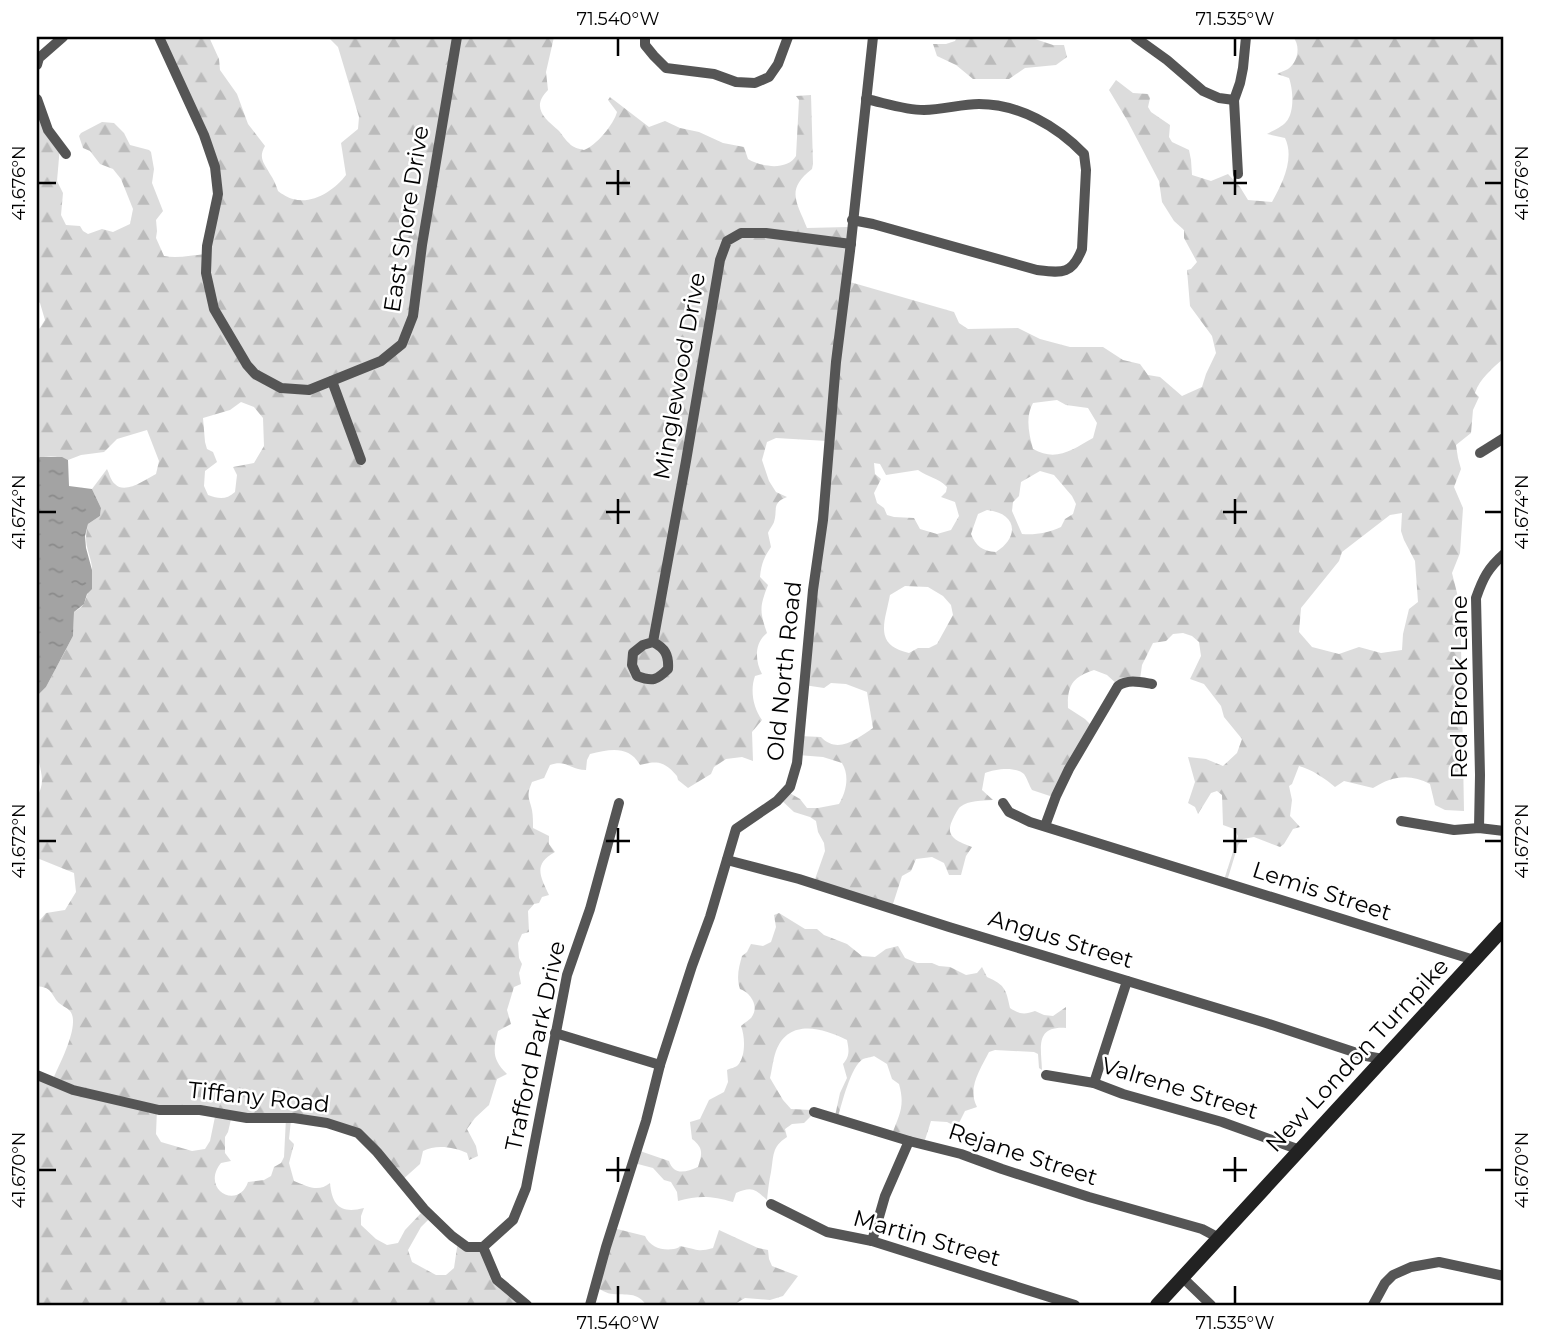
<svg xmlns="http://www.w3.org/2000/svg" width="1541" height="1342" viewBox="0 0 1541 1342" font-family="Montserrat,sans-serif">
<style>
.forest{fill:url(#forest-firs);fill-rule:evenodd}
.water{fill:url(#water-ripples)}
.lines{fill:none;stroke-linecap:round;stroke-linejoin:round}
.street{stroke:#555;stroke-width:10}
.secondary{stroke:#222;stroke-width:14}
.ticks{fill:none;stroke:#000;stroke-width:2.5}
.labels{text-anchor:middle;stroke-width:5;stroke-linejoin:round;paint-order:stroke}
.street-label{font-size:23px;fill:#000;stroke:#fff}
.neatline{fill:none;stroke:#000;stroke-width:2.5}
.ticks-label{font-size:18px;text-anchor:middle;fill:#000}
</style>
<defs>
<pattern id="forest-firs" width="22" height="20" patternUnits="userSpaceOnUse" patternTransform="scale(1.75)"><rect width="22" height="20" fill="#dcdcdc"/><path d="M5 1l3.5 6h-7zM16 11l3.5 6h-7z" fill="#bbb"/></pattern>
<pattern id="water-ripples" width="26" height="14" patternUnits="userSpaceOnUse" patternTransform="scale(1.75)"><rect width="26" height="14" fill="#a3a3a3"/><path d="M2 4q2-2 4 0t4 0M15 11q2-2 4 0t4 0" fill="none" stroke="#8b8b8b"/></pattern>
</defs>
<rect width="100%" height="100%" fill="#fff"/>
<g class="forest">
<path d="M 159,37 L 209,37 L 219,59 L 220,70 L 237,94 L 248,124 L 265,146 C 258,158 264,163 270,174 C 274,180 276,185 278,191 C 282,194 288,198 293,199 C 312,205 335,190 346,175 L 341,143 L 358,129 L 359,117 L 338,47 L 328,37 L 554,37 L 546,72 L 548,90 C 531,107 544,118 558,130 C 562,134 565,140 569,143 C 572,147 579,149 584,150 C 596,146 614,124 617,112 L 608,100 L 610,97 L 649,127 L 665,121 L 680,128 L 699,132 L 723,143 L 744,147 L 748,159 C 761,167 787,171 796,156 L 799,100 L 796,96 L 811,95 L 813,164 L 812,169 C 785,190 797,202 807,228 L 848,227 L 843,280 L 954,312 L 959,323 L 968,329 L 1018,328 L 1040,339 L 1070,347 L 1103,347 L 1123,360 L 1140,364 L 1148,375 L 1160,377 L 1182,396 L 1202,387 L 1206,374 L 1216,353 L 1212,336 L 1190,306 L 1187,270 L 1191,269 L 1197,262 L 1184,238 L 1184,230 L 1174,221 L 1162,202 L 1159,181 L 1127,120 L 1109,90 L 1116,80 L 1133,93 L 1148,94 L 1150,98 L 1148,107 L 1151,112 L 1170,125 L 1169,137 L 1172,142 L 1189,150 L 1191,160 L 1192,175 L 1211,181 L 1228,174 L 1240,187 L 1248,200 L 1272,202 C 1282,184 1295,159 1285,138 L 1267,134 C 1272,131 1282,127 1286,122 C 1295,112 1293,89 1289,78 L 1277,74 C 1280,72 1285,71 1288,69 C 1298,62 1301,46 1293,37 L 1504,37 L 1504,358 C 1493,368 1480,378 1475,393 L 1479,397 L 1473,410 L 1471,433 L 1456,445 L 1458,458 L 1461,469 L 1454,487 L 1463,508 L 1460,553 L 1452,573 L 1458,597 L 1461,644 L 1464,811 L 1445,810 L 1435,805 L 1430,784 C 1410,773 1392,776 1373,788 L 1344,781 L 1335,787 C 1326,779 1311,769 1299,766 L 1292,784 L 1289,786 L 1292,800 L 1290,816 L 1300,827 L 1293,829 L 1284,844 L 1280,847 L 1254,837 L 1243,839 L 1238,845 L 1227,881 L 1224,880 L 1238,836 L 1234,829 L 1223,825 L 1222,795 L 1217,791 L 1211,793 L 1198,814 L 1195,807 L 1188,803 L 1195,782 L 1188,757 L 1206,759 L 1223,766 L 1237,753 L 1242,739 L 1224,717 L 1221,706 L 1204,684 L 1190,679 L 1201,656 L 1199,642 L 1192,636 L 1183,633 L 1173,634 L 1166,641 L 1153,643 L 1142,665 L 1139,687 L 1118,685 L 1107,675 L 1094,670 C 1073,677 1067,685 1068,708 L 1085,719 L 1092,726 L 1053,797 L 1032,790 C 1029,785 1027,778 1024,774 C 1015,766 995,769 985,773 L 982,790 L 993,800 C 982,801 969,800 960,807 C 957,810 954,817 952,821 C 944,838 960,842 972,847 L 966,856 L 961,875 L 949,875 L 944,863 L 932,857 L 916,859 L 911,871 L 902,876 L 892,907 L 814,882 L 825,851 L 824,843 L 818,832 L 816,821 L 810,817 L 794,812 L 779,798 L 788,792 L 800,799 L 807,808 L 818,808 L 839,804 C 846,792 850,776 842,763 L 823,757 L 798,755 L 799,736 L 821,737 C 838,755 858,738 873,728 L 867,692 L 846,684 L 831,683 L 824,688 L 804,685 L 827,441 L 776,438 L 767,442 L 762,460 L 769,481 L 776,492 L 787,497 C 771,503 778,510 774,522 C 774,523 768,532 768,533 L 771,547 C 764,557 761,565 760,577 L 768,585 C 760,606 759,610 767,633 C 754,643 755,661 762,674 L 755,676 C 750,690 753,708 762,720 L 752,732 L 753,761 L 742,757 L 726,759 L 714,767 L 711,774 L 688,788 L 678,780 L 677,776 C 665,762 658,760 640,765 C 629,745 610,749 590,754 L 587,760 L 586,770 C 571,770 566,759 550,765 L 544,778 L 532,782 C 526,797 529,797 532,810 C 533,816 533,822 533,828 L 549,836 L 549,844 L 555,852 C 533,864 540,876 549,895 L 542,897 L 539,903 L 534,904 L 528,911 L 529,932 L 522,934 L 518,943 L 519,958 L 522,964 L 519,973 L 521,984 L 514,987 L 507,1010 L 511,1024 L 498,1031 C 493,1051 492,1059 507,1074 L 497,1079 L 489,1105 L 475,1118 L 467,1129 L 476,1146 L 478,1156 L 469,1160 L 467,1153 C 454,1147 436,1144 423,1151 L 420,1164 L 401,1181 L 358,1132 L 291,1120 L 289,1139 L 294,1144 L 289,1163 L 294,1181 C 307,1186 318,1193 330,1183 C 332,1206 341,1214 364,1208 L 361,1216 L 361,1225 L 376,1239 L 387,1245 L 398,1243 L 405,1230 L 423,1211 L 431,1217 L 421,1227 L 408,1250 L 412,1262 L 436,1275 L 446,1275 L 454,1268 L 458,1241 L 483,1248 L 497,1280 L 527,1305 L 37,1305 L 37,1073 L 53,1079 C 59,1065 81,1024 70,1011 C 67,1007 61,1006 57,1001 C 50,991 51,988 37,986 L 37,919 L 40,920 L 46,913 L 65,910 L 76,892 L 74,873 L 37,858 L 37,796 C 47,782 39,767 37,752 C 34,735 37,716 37,699 L 38,695 L 46,687 L 73,636 L 74,612 C 77,610 81,608 83,605 C 87,600 93,574 92,567 C 89,548 83,546 88,524 L 100,516 L 101,508 L 92,489 L 107,469 C 109,473 111,481 115,484 C 125,495 146,479 156,474 L 159,461 L 147,430 L 117,439 L 104,452 L 81,455 L 68,460 C 60,456 46,455 37,459 L 37,330 L 40,328 L 45,320 L 40,303 L 37,301 L 37,100 L 60,146 L 57,181 L 63,193 L 61,215 L 66,225 L 80,226 L 83,231 L 88,234 L 102,229 L 113,232 L 130,224 L 133,209 L 121,179 L 113,169 L 100,164 L 90,151 L 83,148 L 79,136 L 81,133 L 102,122 L 114,123 L 124,133 L 130,145 L 149,150 L 151,152 L 154,169 L 152,183 L 163,211 L 156,220 L 157,231 L 156,238 L 164,256 C 177,259 192,255 206,254 L 215,206 L 215,166 ZM 1057,400 L 1066,405 L 1088,408 L 1097,423 L 1093,438 C 1072,450 1056,462 1033,449 C 1029,434 1025,417 1033,403 ZM 241,402 L 254,407 L 263,418 L 264,446 L 254,463 L 233,467 L 237,475 L 235,492 C 226,500 219,499 208,495 L 204,486 L 205,471 L 217,462 L 213,452 L 207,449 L 205,442 L 203,418 L 230,410 ZM 874,463 L 880,464 L 886,475 L 918,470 C 927,477 939,478 947,487 L 946,492 L 941,497 L 955,502 L 959,516 L 951,530 L 937,534 L 920,529 L 914,518 L 894,517 L 887,515 L 884,508 L 877,503 L 874,493 L 881,479 L 875,474 ZM 1040,471 L 1054,475 L 1072,496 L 1076,504 L 1073,514 L 1065,519 L 1061,527 C 1048,533 1036,535 1022,534 L 1012,511 L 1013,502 L 1019,496 L 1021,482 ZM 987,510 C 1017,513 1020,537 996,552 C 982,551 976,546 971,534 L 978,514 ZM 1402,513 L 1401,531 L 1404,540 L 1415,561 L 1418,602 L 1409,609 L 1403,634 L 1402,650 L 1381,653 L 1359,647 L 1339,654 L 1312,647 L 1299,632 L 1301,608 L 1339,561 L 1342,552 L 1390,515 ZM 905,586 L 928,587 L 943,596 L 951,605 L 953,615 L 937,644 L 929,648 L 918,648 L 909,653 C 873,645 885,622 890,595 ZM 157,1109 L 216,1112 L 210,1141 L 205,1149 L 192,1151 L 161,1142 L 156,1134 ZM 232,1115 L 286,1118 L 284,1157 L 281,1163 L 274,1167 L 271,1176 L 264,1180 L 248,1182 C 238,1211 200,1189 221,1163 L 231,1161 L 225,1153 L 225,1137 L 228,1132 Z"/>
<polygon points="957,37 1029,37 1053,45 1064,45 1067,57 1056,65 1025,68 1009,79 973,79 956,65 937,56 933,44 946,44 955,41"/>
<path d="M 779,913 L 805,929 L 817,929 L 824,935 L 847,944 L 862,956 L 875,957 L 886,949 L 898,946 L 905,958 L 917,963 L 932,963 L 939,966 L 950,967 L 966,975 L 977,973 L 982,967 L 987,977 C 1005,985 1006,989 1010,1008 C 1019,1014 1024,1015 1035,1011 L 1044,1015 L 1053,1016 L 1066,1007 L 1066,1028 C 1035,1026 1041,1047 1042,1070 L 1039,1068 L 1038,1054 L 1034,1052 L 995,1050 L 989,1052 C 980,1070 967,1088 977,1107 L 965,1111 L 957,1127 L 947,1122 L 931,1121 L 924,1143 L 892,1134 C 900,1114 905,1105 899,1084 L 892,1079 L 887,1064 L 874,1056 C 872,1057 865,1058 863,1059 C 851,1066 842,1103 838,1117 L 835,1116 L 840,1093 L 847,1078 L 843,1064 C 850,1056 849,1050 847,1040 C 822,1028 789,1018 776,1051 C 773,1059 772,1070 770,1078 L 783,1100 L 791,1109 L 812,1110 L 815,1112 L 804,1123 L 792,1124 L 785,1129 L 787,1137 C 771,1147 774,1157 771,1172 C 769,1181 768,1190 767,1200 C 755,1189 752,1186 736,1193 L 733,1202 C 712,1196 699,1195 678,1201 L 677,1192 L 671,1182 L 664,1180 L 653,1168 L 634,1163 L 637,1150 L 669,1161 C 674,1176 686,1172 698,1167 C 702,1154 704,1148 692,1139 L 690,1122 L 700,1119 L 709,1100 L 724,1092 L 728,1082 L 727,1070 C 731,1068 735,1068 738,1065 C 746,1056 745,1036 741,1026 C 743,1024 749,1020 751,1018 C 760,1007 751,993 740,989 C 736,977 739,967 742,956 L 747,952 L 751,944 L 763,946 L 771,942 L 776,927 L 774,915 Z"/>
<path d="M 613,1228 L 645,1236 C 650,1247 662,1251 674,1249 C 683,1247 676,1245 685,1247 C 698,1250 699,1252 713,1248 L 719,1230 L 758,1248 L 768,1250 L 769,1259 L 772,1266 L 798,1276 L 783,1296 L 770,1300 L 745,1298 L 733,1305 L 646,1305 C 637,1291 626,1296 613,1294 C 607,1294 600,1289 595,1287 Z"/>
</g>
<polygon class="water" points="40,457 62,457 68,460 69,486 92,489 101,508 100,516 88,524 85,536 86,548 92,570 92,589 87,594 84,604 74,612 73,636 46,687 38,695 37,699 37,459"/>
<g class="lines">
<g class="street">
<polyline points="159,37 204,135 215,167 218,194 207,246 206,273 214,309 247,365 255,374 281,388 309,390 381,361 402,344 413,316 422,245 457,37"/>
<polyline points="645,37 645,45 654,56 666,68 714,74 736,82 755,83 769,77 778,64 788,37"/>
<polyline points="1135,37 1167,60 1203,91 1219,98 1234,100"/>
<polyline points="37,65 39,58 63,37"/>
<polyline points="37,99 48,130 66,154"/>
<polyline points="1238,174 1234,100 1240,83 1243,68 1246,37"/>
<path d="M 852,220 L 873,224 L 1037,270 C 1062,273 1072,275 1082,249 L 1086,170 L 1084,154 C 1057,126 1019,104 979,104 C 961,104 943,110 924,110 C 905,110 885,103 866,99"/>
<polyline points="332,381 361,460"/>
<polyline points="1480,453 1504,438"/>
<path d="M 653,642 L 643,645 L 633,653 L 632,665 L 637,676 C 653,682 657,680 668,669 C 669,655 665,648 653,642 L 686,461 L 720,260 L 727,241 L 741,233 L 766,233 L 851,244"/>
<polyline points="1003,803 1009,812 1030,822 1474,960"/>
<polyline points="1401,821 1454,830 1479,828 1504,831"/>
<path d="M 1045,826 L 1056,796 L 1069,769 L 1118,686 C 1128,679 1140,682 1152,684"/>
<path d="M 1479,828 L 1480,775 L 1476,598 C 1483,578 1488,568 1504,554"/>
<polyline points="727,860 799,879 949,927 1266,1023 1366,1056 1383,1059"/>
<polyline points="555,1033 660,1065"/>
<polyline points="37,1075 73,1090 159,1110 200,1110 247,1118 294,1118 327,1123 358,1133 377,1152 424,1209 452,1236 467,1247 483,1247"/>
<polyline points="1046,1075 1094,1083 1123,1094 1222,1122 1300,1150"/>
<polyline points="1094,1083 1127,981"/>
<polyline points="814,1112 909,1141 961,1154 1002,1169 1089,1197 1202,1229 1219,1238"/>
<polyline points="771,1204 827,1232 872,1241 1075,1305"/>
<polyline points="872,1241 885,1196 909,1141"/>
<polyline points="483,1247 513,1220 526,1188 567,975 590,909 619,803"/>
<polyline points="483,1247 497,1280 527,1305"/>
<polyline points="1183,1278 1211,1305"/>
<polyline points="590,1305 606,1247 646,1121 660,1065 692,966 710,917 736,829 777,801 790,787 797,763 813,590 823,520 836,362 850,251 873,37"/>
<polyline points="1373,1305 1385,1283 1393,1275 1411,1267 1439,1262 1504,1276"/>
</g>
<polyline class="secondary" points="1157,1305 1504,928"/>
</g>
<path class="ticks" d="M 618,38 L 618,56M 1235,38 L 1235,56M 618,170 L 618,195M 1235,170 L 1235,195M 38,183 L 56,183M 606,183 L 630,183M 1223,183 L 1247,183M 1485,183 L 1502,183M 618,499 L 618,524M 1235,499 L 1235,524M 38,512 L 56,512M 606,512 L 630,512M 1223,512 L 1247,512M 1485,512 L 1502,512M 618,828 L 618,853M 1235,828 L 1235,853M 38,841 L 56,841M 606,841 L 630,841M 1223,841 L 1247,841M 1485,841 L 1502,841M 618,1157 L 618,1182M 1235,1157 L 1235,1182M 38,1170 L 56,1170M 606,1170 L 630,1170M 1223,1170 L 1247,1170M 1485,1170 L 1502,1170M 618,1286 L 618,1304M 1235,1286 L 1235,1304"/>
<g class="labels">
<g class="street-label">
<text transform="translate(406 219) rotate(-81)" y="8">East Shore Drive</text>
<text transform="translate(679 376) rotate(-80)" y="8">Minglewood Drive</text>
<text transform="translate(784 671) rotate(-84)" y="8">Old North Road</text>
<text transform="translate(1459 687) rotate(-90)" y="8">Red Brook Lane</text>
<text transform="translate(1322 891) rotate(18)" y="8">Lemis Street</text>
<text transform="translate(1061 939) rotate(17)" y="8">Angus Street</text>
<text transform="translate(535 1046) rotate(-78)" y="8">Trafford Park Drive</text>
<text transform="translate(1357 1055) rotate(-47)" y="8">New London Turnpike</text>
<text transform="translate(1180 1088) rotate(17)" y="8">Valrene Street</text>
<text transform="translate(259 1097) rotate(6)" y="8">Tiffany Road</text>
<text transform="translate(1023 1154) rotate(18)" y="8">Rejane Street</text>
<text transform="translate(927 1238) rotate(16)" y="8">Martin Street</text>
</g>
</g>
<rect width="1541" height="1342" fill="none" stroke="#ffffff" stroke-width="77"/>
<rect x="38" y="38" width="1464" height="1266" class="neatline"/>
<g class="ticks-label">
<text x="618" y="25">71.540°W</text>
<text x="1235" y="25">71.535°W</text>
<text transform="translate(19 183) rotate(-90)" y="6">41.676°N</text>
<text transform="translate(1522 183) rotate(-90)" y="6">41.676°N</text>
<text transform="translate(19 512) rotate(-90)" y="6">41.674°N</text>
<text transform="translate(1522 512) rotate(-90)" y="6">41.674°N</text>
<text transform="translate(19 841) rotate(-90)" y="6">41.672°N</text>
<text transform="translate(1522 841) rotate(-90)" y="6">41.672°N</text>
<text transform="translate(19 1170) rotate(-90)" y="6">41.670°N</text>
<text transform="translate(1522 1170) rotate(-90)" y="6">41.670°N</text>
<text x="618" y="1329">71.540°W</text>
<text x="1235" y="1329">71.535°W</text>
</g>
</svg>
